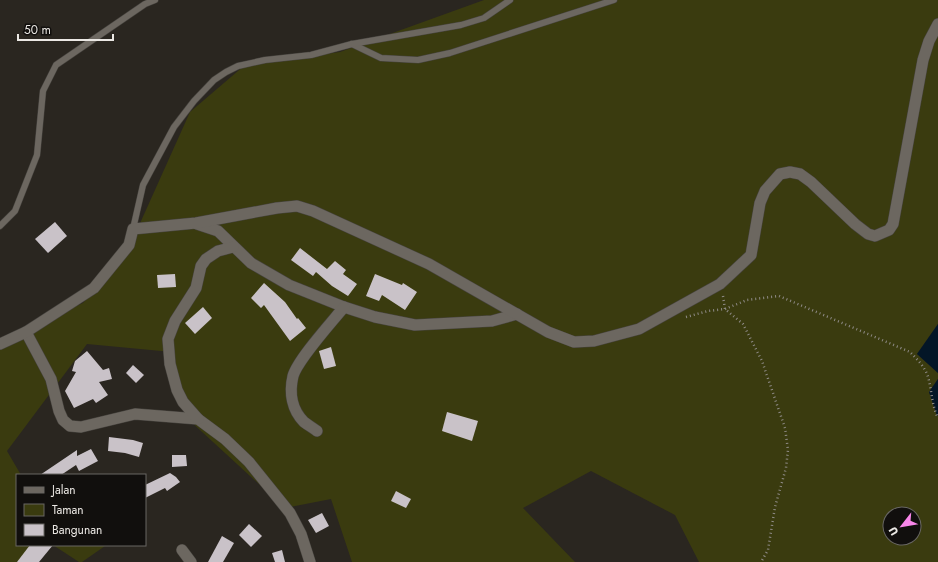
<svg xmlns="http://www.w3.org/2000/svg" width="938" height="562" viewBox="0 0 938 562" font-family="Jost,sans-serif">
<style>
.green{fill:#3a3b0f;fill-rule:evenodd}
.water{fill:#031627}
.building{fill:#c9c2c8}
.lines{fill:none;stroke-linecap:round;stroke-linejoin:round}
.service-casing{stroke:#46433e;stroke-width:7}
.minor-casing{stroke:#46433e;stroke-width:12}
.path{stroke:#8f8b87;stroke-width:2.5;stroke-dasharray:1 3;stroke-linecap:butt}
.service{stroke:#6c6760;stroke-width:6}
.minor{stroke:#6c6760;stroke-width:11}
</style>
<rect width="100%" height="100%" fill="#2a2620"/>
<g class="green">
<path d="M 484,0 L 938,0 L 938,324 L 917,354 L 938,373 L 938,379 L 929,392 L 938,415 L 938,562 L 699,562 L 675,515 L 591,471 L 523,508 L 575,562 L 352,562 L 331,499 L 285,508 L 188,419 L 172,352 L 87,344 L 7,451 L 21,475 L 17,475 L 17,545 L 39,545 L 24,562 L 0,562 L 0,339 L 83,303 L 128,250 L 190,112 L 245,65 L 340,52 ZM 890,514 L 914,514 L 914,538 L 890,538 Z"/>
<polygon points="53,545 104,545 105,546 82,562 79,562"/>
</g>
<g class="water">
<polygon points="938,324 938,373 917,354"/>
<polygon points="938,379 938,415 937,416 929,392"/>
</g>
<g class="building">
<polygon points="55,222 67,236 48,253 35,239"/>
<polygon points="300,248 327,269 335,261 346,270 343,274 357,284 348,296 332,286 316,272 313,276 291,260"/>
<polygon points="175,274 176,287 158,288 157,275"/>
<polygon points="375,274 402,285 403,283 417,292 405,310 382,295 379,301 366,296"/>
<polygon points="264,283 285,302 297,319 298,318 306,328 290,341 264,305 261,308 251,298"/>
<polygon points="203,307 212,318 195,334 185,323"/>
<polygon points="331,347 336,366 324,369 319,351"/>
<polygon points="87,351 103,370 109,368 112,379 99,382 108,395 96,403 93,399 74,408 65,391 76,372 72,371 75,361"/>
<polygon points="133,365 144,375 136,383 126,373"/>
<polygon points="447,412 478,421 472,441 442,431"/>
<polygon points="109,437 133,440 143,443 139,457 125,453 108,451"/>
<polygon points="91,449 98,461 79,471 76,465 61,475 40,475 77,450 77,456"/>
<polygon points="172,455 186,455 187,466 172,467"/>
<polygon points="170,473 176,477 180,482 167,491 165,488 145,498 145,485"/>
<polygon points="396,491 411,499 406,508 391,501"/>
<polygon points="322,513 329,526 316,533 308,520"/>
<polygon points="249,524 262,536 251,547 239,535"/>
<polygon points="222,536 234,543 223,562 208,562"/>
<polygon points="30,545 53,545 39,562 17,562"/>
<polygon points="282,550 285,562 275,562 272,553"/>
</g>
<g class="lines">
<defs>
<g id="service">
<polyline points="352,44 381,58 418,60 450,53 614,0"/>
<polyline points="0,226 15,211 37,155 43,91 56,65 145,4 155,0"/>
<polyline points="133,229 143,185 174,127 194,101 214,80 226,72 238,66 265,60 311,55 352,44 461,25 484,18 510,0"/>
</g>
<g id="minor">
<polyline points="197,224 218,231 251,263 289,285 344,307 375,317 415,325 492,321 517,314"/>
<polyline points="26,332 51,379 59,411 63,420 70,426 81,427 135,414 198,419 225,439 249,462 290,513 301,534 310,562"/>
<polyline points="0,344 26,332 94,288 129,245 133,229 196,223 277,208 297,206 313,211 429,264 548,332 574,342 594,341 639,329 720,284 751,255 760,203 765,191 780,174 790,172 800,174 811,182 855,224 868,234 875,236 889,230 893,224 923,60 929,41 938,24"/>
<polyline points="198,419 183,402 177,390 170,364 168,339 175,321 196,288 201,266 206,259 218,251 233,247"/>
<path d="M 317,431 C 313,428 308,425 304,422 C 292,410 289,393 293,376 C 298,359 332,322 344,307"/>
<polyline points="182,550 191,562"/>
</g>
</defs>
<use href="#service" class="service-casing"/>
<use href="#minor" class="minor-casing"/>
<g class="path">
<polyline points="723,296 725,309 743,324 762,361 785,428 788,450 786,468 775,507 768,550 761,562"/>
<path d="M 686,317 L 708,311 L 725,309 L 747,300 L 779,296 L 910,352 C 918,360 927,369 929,381 C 932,393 932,406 938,418"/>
</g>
<use href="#service" class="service"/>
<use href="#minor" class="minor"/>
</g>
<rect x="16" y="474" width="130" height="72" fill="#110f0d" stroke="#686663"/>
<rect x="24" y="487" width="20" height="6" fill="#6c6760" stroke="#686663"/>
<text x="52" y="494" font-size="12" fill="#ebe8e4">Jalan</text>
<rect x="24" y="504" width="20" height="12" fill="#3a3b0f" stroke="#686663"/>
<text x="52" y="514" font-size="12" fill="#ebe8e4">Taman</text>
<rect x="24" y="524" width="20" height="12" fill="#c9c2c8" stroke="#686663"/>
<text x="52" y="534" font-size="12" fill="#ebe8e4">Bangunan</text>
<g transform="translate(902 526) rotate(239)"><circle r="19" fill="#110f0d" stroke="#686663"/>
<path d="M0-3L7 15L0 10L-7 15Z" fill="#f987e9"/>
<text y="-6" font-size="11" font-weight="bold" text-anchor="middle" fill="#ebe8e4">U</text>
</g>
<path d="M18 34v6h95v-6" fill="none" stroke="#ebe8e4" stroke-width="2"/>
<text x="24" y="34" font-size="12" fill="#ebe8e4" stroke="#110f0d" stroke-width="3" paint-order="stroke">50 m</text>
</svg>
